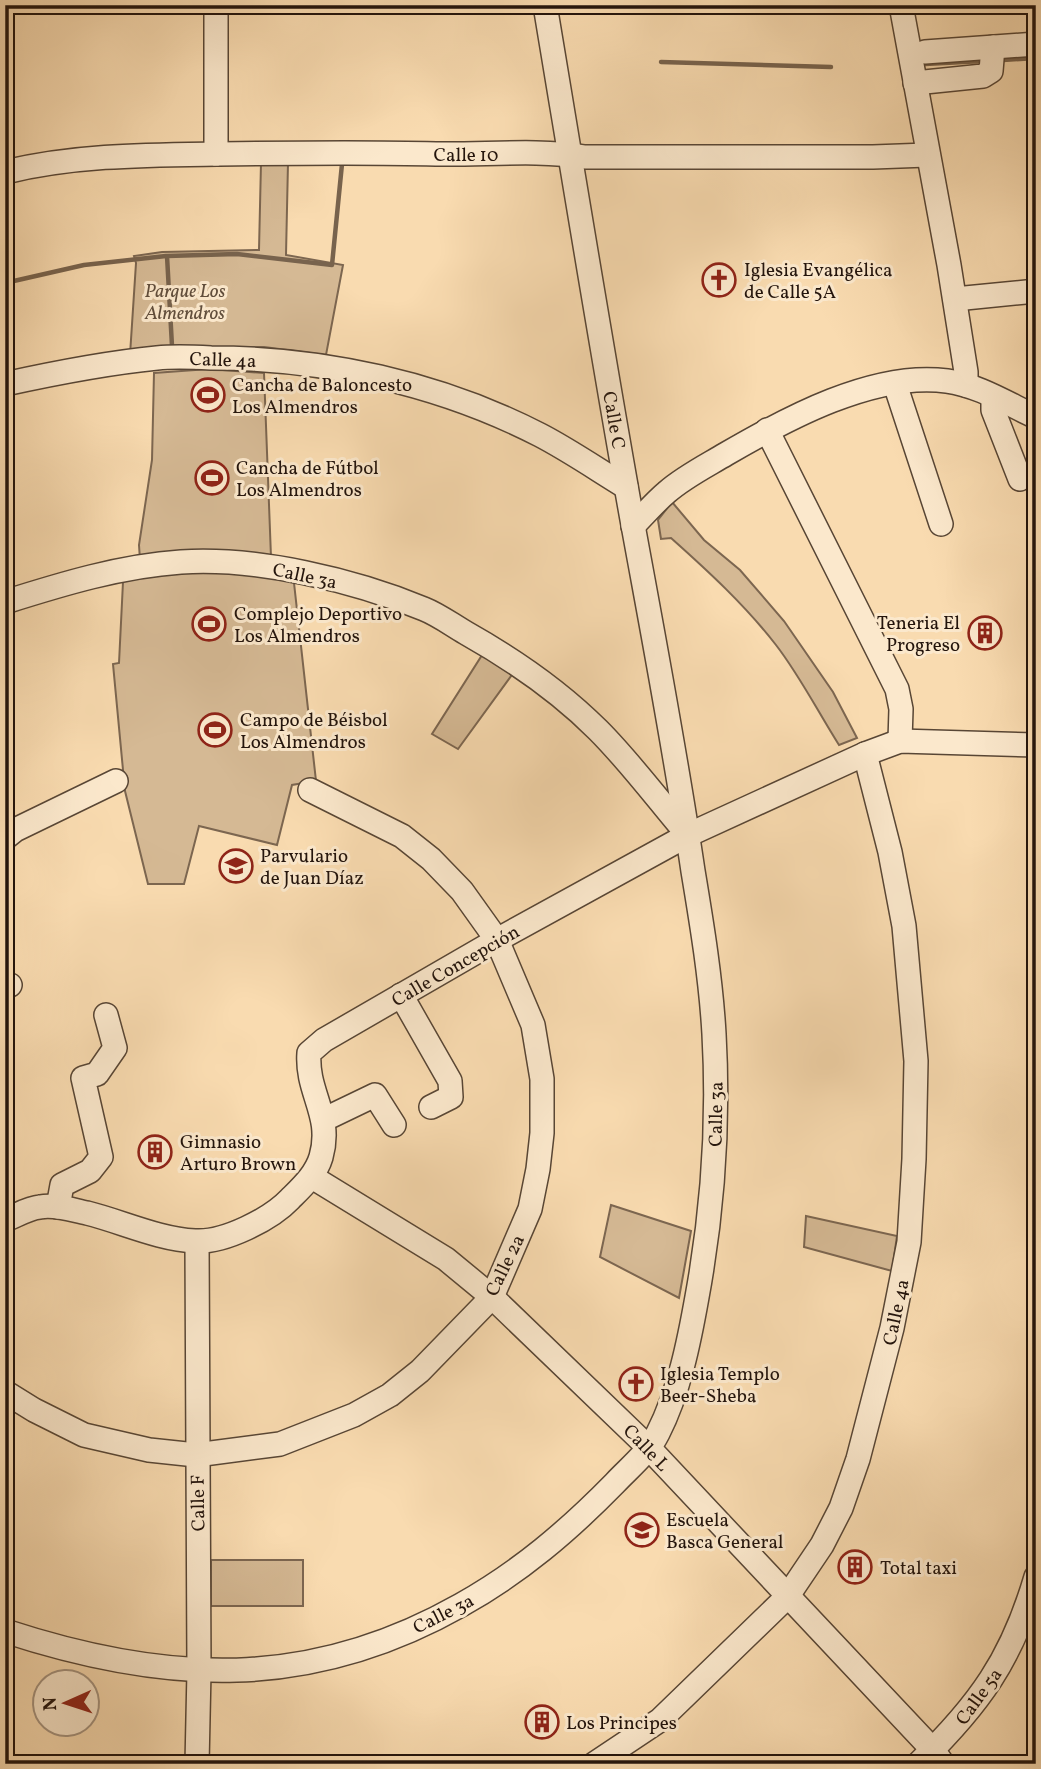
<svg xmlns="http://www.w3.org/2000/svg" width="1041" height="1769" viewBox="0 0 1041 1769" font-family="Vollkorn,serif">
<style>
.green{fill:#d5b994;stroke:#7c6650;stroke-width:2}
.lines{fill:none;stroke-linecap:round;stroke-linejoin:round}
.stream{stroke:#78634d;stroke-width:4.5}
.minor-casing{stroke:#584635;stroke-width:26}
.minor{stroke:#fbe8cc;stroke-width:23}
.labels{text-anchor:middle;stroke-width:6;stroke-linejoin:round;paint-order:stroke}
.street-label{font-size:19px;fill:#23140c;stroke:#fbe8cc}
.poi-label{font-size:19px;fill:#23140c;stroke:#fbe8cc;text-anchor:start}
.park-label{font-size:19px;font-style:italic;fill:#614e3c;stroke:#fbe8cc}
</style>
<rect width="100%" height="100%" fill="#f9dbb0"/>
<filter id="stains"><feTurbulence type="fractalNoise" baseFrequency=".00286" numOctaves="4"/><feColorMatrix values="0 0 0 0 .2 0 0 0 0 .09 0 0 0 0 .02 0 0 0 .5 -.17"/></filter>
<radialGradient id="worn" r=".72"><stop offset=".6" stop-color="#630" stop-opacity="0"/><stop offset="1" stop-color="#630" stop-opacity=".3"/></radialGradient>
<g class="green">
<polygon points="261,163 288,163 286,255 343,265 326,355 264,347 204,348 130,355 136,263 134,256 162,252 259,250"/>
<polygon points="209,369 264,373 271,557 294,583 316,781 292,785 277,845 199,826 184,884 148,884 125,791 113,664 119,663 123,582 140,560 139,545 152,460 154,373"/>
<path d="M 672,502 L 704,540 L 740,570 L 784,621 L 833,692 L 857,738 L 839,745 C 818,712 800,676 776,645 C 745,605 708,571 671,538 L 661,539 L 658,520 Z"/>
<polygon points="484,652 514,672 458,749 432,734"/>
<polygon points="611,1205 691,1231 679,1298 600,1257"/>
<polygon points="806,1216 897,1236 892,1271 804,1247"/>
<rect x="211" y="1560" width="92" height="46"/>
</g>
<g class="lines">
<g class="stream">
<polyline points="1003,60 1036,58"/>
<polyline points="661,62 831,67"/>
<polyline points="925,64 983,61"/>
<polyline points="5,283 84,265 166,256"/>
<polyline points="172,346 167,256 237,254 332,265 342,164"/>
</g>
<defs>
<g id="minor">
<polyline points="216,5 216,154"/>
<polyline points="901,5 949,265 966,372 966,385"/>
<polyline points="925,52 1036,44"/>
<polyline points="915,83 983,76 991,71 993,47"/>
<path d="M 5,172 C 75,155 146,155 217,154 C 291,153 363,152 436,154 C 486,155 537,149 585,157 L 873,157 L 927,155"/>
<polyline points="955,299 1036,291"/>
<path d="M 5,384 C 55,373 106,363 157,358 C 175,356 193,357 211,358 C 323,358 439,383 540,435 C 569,450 598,470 626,487"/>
<polyline points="895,384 941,524"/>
<polyline points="993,397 993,410 1020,479"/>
<polyline points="767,430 897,689 901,709 900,741"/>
<path d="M 633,526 C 644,515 655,502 667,492 C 684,477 706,466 726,454 C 786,419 874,371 947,381 C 978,385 1008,404 1036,417"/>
<path d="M 5,602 C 62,584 121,566 181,562 C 257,557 354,580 424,609 C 439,615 452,625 466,633 C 514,660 559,691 598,730 C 630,762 658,800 688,835"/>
<polyline points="5,838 15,830 116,781"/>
<polyline points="5,983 10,985"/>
<polyline points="401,995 450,1081 451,1097 431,1107"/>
<polyline points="323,1120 375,1095 394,1125"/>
<polyline points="312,1177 446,1259 492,1297 649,1448 933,1750 943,1764"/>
<polyline points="58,1207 62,1185 90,1171 101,1157 83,1078 97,1074 115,1048 106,1015"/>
<path d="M 5,1220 C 16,1216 28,1208 40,1207 C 55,1204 72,1210 87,1213 C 123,1222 158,1239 195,1241 C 224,1243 271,1219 290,1199 C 303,1186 316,1174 321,1157 C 333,1115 306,1093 309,1053 L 324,1040 L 497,940 L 688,835 L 865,754 L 900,741 L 1036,745"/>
<polyline points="197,1242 199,1671 197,1764"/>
<polyline points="5,1392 34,1410 84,1435 149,1450 196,1455 280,1444 354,1415 390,1395 420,1371 492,1297 530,1209 538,1169 542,1133 542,1079 533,1025 497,940 462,891 431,859 402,836 310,790"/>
<path d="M 5,1631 C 167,1684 309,1691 461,1605 C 520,1572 568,1531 615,1483 C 630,1467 648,1453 658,1433 C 679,1392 689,1342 697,1297 C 713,1210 719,1123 714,1034 C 711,980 702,925 693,871 C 676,755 654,640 633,525 C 602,352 574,179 545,5"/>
<polyline points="594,1764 660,1720 787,1597 822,1545 841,1508 858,1459 892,1328 909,1242 914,1159 916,1061 904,926 890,852 865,754"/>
<path d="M 918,1764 C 979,1705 1012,1659 1036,1577"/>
</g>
</defs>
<use href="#minor" class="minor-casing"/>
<use href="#minor" class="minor"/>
</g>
<defs>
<symbol id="church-ring" viewBox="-11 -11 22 22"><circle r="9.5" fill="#fbe8cc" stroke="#8f2418" stroke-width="1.5"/><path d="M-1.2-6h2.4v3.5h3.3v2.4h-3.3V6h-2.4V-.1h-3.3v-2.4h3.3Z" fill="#8f2418"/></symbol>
<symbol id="stadium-ring" viewBox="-11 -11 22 22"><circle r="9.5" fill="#fbe8cc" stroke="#8f2418" stroke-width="1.5"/><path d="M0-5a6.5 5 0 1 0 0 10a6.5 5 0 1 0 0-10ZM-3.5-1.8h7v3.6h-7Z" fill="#8f2418"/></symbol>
<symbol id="building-ring" viewBox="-11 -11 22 22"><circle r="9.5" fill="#fbe8cc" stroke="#8f2418" stroke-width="1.5"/><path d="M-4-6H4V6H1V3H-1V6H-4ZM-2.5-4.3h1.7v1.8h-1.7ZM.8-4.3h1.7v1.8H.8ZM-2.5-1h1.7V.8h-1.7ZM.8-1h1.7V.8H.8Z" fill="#8f2418"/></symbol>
<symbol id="school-ring" viewBox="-11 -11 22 22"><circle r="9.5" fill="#fbe8cc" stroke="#8f2418" stroke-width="1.5"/><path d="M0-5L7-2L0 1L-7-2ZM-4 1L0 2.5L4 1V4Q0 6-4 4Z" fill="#8f2418"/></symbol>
</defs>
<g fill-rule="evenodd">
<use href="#church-ring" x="700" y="261" width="38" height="38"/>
<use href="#stadium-ring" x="189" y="376" width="38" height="38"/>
<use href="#stadium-ring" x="193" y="459" width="38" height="38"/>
<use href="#stadium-ring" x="190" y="605" width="38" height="38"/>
<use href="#building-ring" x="966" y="614" width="38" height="38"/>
<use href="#stadium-ring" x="196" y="711" width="38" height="38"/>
<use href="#school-ring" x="217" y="847" width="38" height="38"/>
<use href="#building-ring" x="136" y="1133" width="38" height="38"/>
<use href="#church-ring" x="617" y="1365" width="38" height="38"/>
<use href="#school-ring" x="623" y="1511" width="38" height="38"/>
<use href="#building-ring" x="836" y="1548" width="38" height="38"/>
<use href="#building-ring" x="523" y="1703" width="38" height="38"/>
</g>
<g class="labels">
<g class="street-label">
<text x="466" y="161">Calle 10</text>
<text transform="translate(223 359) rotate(2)" y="7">Calle 4a</text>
<text transform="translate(615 420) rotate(80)" y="7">Calle C</text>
<text transform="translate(305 575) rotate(12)" y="7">Calle 3a</text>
<text transform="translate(455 965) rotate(-30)" y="7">Calle Concepción</text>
<text transform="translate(715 1114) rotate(-89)" y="7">Calle 3a</text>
<text transform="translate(504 1265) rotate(-64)" y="7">Calle 2a</text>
<text transform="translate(895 1312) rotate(-78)" y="7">Calle 4a</text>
<text transform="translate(647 1447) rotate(46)" y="7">Calle L</text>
<text transform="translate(197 1503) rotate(-91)" y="7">Calle F</text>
<text transform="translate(443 1613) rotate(-27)" y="7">Calle 3a</text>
<text transform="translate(978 1696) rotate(-54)" y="7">Calle 5a</text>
</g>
<g class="poi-label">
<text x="744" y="276">Iglesia Evangélica<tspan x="744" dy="22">de Calle 5A</tspan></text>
<text x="232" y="391">Cancha de Baloncesto<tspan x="232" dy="22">Los Almendros</tspan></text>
<text x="236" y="474">Cancha de Fútbol<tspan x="236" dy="22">Los Almendros</tspan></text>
<text x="234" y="620">Complejo Deportivo<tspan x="234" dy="22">Los Almendros</tspan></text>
<text x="960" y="629" text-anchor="end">Teneria El<tspan x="960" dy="22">Progreso</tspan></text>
<text x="240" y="726">Campo de Béisbol<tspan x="240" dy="22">Los Almendros</tspan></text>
<text x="260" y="862">Parvulario<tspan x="260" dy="22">de Juan Díaz</tspan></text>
<text x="180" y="1148">Gimnasio<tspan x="180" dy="22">Arturo Brown</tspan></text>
<text x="660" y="1380">Iglesia Templo<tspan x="660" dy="22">Beer-Sheba</tspan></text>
<text x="666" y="1526">Escuela<tspan x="666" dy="22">Basca General</tspan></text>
<text x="880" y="1574">Total taxi</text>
<text x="566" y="1729">Los Principes</text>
</g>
<g class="park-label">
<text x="185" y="297">Parque Los<tspan x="185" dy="22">Almendros</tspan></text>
</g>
</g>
<rect width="1041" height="1769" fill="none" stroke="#f9dbb0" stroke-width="28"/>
<rect x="7" y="7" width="1027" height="1755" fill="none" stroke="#23140c" stroke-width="3.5"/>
<rect x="14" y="14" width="1013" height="1741" fill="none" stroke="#23140c" stroke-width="2"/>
<g transform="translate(66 1703) rotate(267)"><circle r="33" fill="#fbe8cc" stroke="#a5937f" stroke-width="2"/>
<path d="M0-5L12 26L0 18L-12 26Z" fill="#8f2418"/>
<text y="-10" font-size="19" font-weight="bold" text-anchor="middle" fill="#23140c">N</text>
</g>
<rect width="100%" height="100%" filter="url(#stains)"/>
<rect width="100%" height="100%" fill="url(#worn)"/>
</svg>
